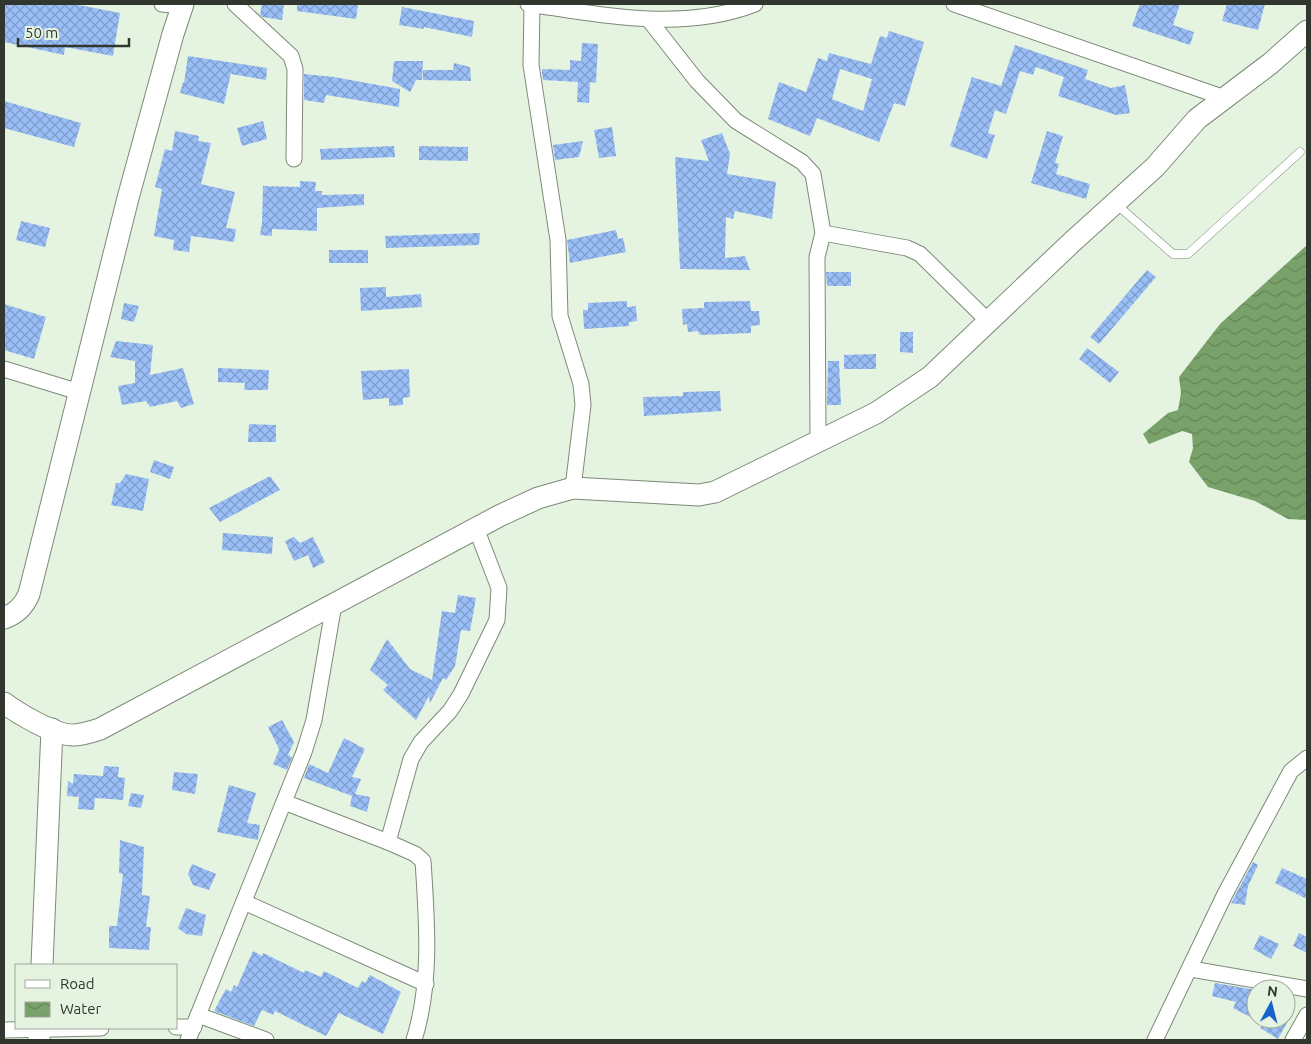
<svg xmlns="http://www.w3.org/2000/svg" width="1311" height="1044" viewBox="0 0 1311 1044" font-family="Ubuntu,sans-serif">
<style>
.water{fill:url(#water-waves)}
.building{fill:url(#building-cross-hatch);fill-rule:evenodd}
.lines{fill:none;stroke-linecap:round;stroke-linejoin:round}
.lane-casing{stroke:#7c8a77;stroke-width:9}
.street-casing{stroke:#7c8a77;stroke-width:17}
.secondary-casing{stroke:#7c8a77;stroke-width:23}
.lane{stroke:#fff;stroke-width:8}
.street{stroke:#fff;stroke-width:15}
.secondary{stroke:#fff;stroke-width:21}
</style>
<defs>
<pattern id="water-waves" width="16" height="10" patternUnits="userSpaceOnUse" patternTransform="scale(1.25)"><rect width="16" height="10" fill="#79a26b"/><path d="M0 5q4-4 8 0t8 0" fill="none" stroke="#648558"/></pattern>
<pattern id="building-cross-hatch" width="8" height="8" patternUnits="userSpaceOnUse" patternTransform="scale(1.25)"><rect width="8" height="8" fill="#9abff8"/><path d="M0 0l8 8M0 8l8-8" fill="none" stroke="#7e9cc9"/></pattern>
</defs>
<rect width="100%" height="100%" fill="#e5f4e0"/>
<polygon class="water" points="1307,245 1307,520 1288,519 1255,501 1208,487 1189,462 1193,448 1192,434 1182,431 1149,444 1143,434 1168,413 1178,410 1181,393 1179,377 1220,324"/>
<g class="building">
<polygon points="4,4 74,4 120,13 113,56 65,47 64,55 4,42"/>
<polygon points="262,4 284,4 282,20 263,17 260,15"/>
<polygon points="297,4 358,4 356,19 297,11"/>
<polygon points="1140,4 1180,4 1173,25 1194,32 1190,45 1132,26"/>
<polygon points="1227,4 1265,4 1258,30 1222,21"/>
<polygon points="402,7 474,21 472,37 424,27 424,29 399,25"/>
<path d="M 889,31 L 924,42 L 905,106 L 894,103 L 879,142 L 817,118 L 810,136 L 768,119 L 779,82 L 806,92 L 818,58 L 827,61 L 829,53 L 871,64 L 880,36 L 887,38 ZM 840,69 L 872,79 L 863,111 L 832,99 Z"/>
<polygon points="582,43 598,44 596,83 590,82 589,103 577,102 578,82 543,80 542,73 542,69 570,70 570,60 581,61"/>
<polygon points="1015,45 1088,70 1085,79 1111,88 1125,85 1130,113 1116,115 1058,96 1064,77 1036,67 1033,75 1020,71 1006,114 995,110 988,133 995,135 987,159 950,146 972,77 1001,86"/>
<polygon points="188,56 267,68 266,80 231,74 232,68 224,104 180,93 183,82 184,83"/>
<polygon points="394,61 423,61 422,80 416,80 410,92 392,81"/>
<polygon points="454,63 470,67 471,81 423,80 423,70 453,70"/>
<polygon points="304,74 334,77 400,89 399,107 326,95 324,103 304,100"/>
<polygon points="4,101 81,123 74,147 4,128"/>
<polygon points="263,121 267,139 242,146 237,128"/>
<polygon points="612,127 616,156 599,158 594,130"/>
<polygon points="175,131 199,136 198,141 211,143 201,184 235,192 226,228 236,229 234,242 191,236 189,252 173,250 174,240 154,236 162,189 155,187 165,149 172,151"/>
<polygon points="1047,131 1063,136 1055,163 1059,164 1056,174 1090,184 1086,199 1031,183"/>
<polygon points="722,133 730,154 727,174 776,182 772,219 735,211 733,219 726,217 725,258 745,256 750,270 680,269 675,157 709,161 701,140"/>
<polygon points="583,141 579,157 555,160 553,145"/>
<polygon points="394,146 395,157 321,160 320,149"/>
<polygon points="419,146 468,147 468,161 419,160"/>
<polygon points="300,181 316,182 315,191 322,191 322,195 364,194 364,205 317,208 317,231 272,229 272,236 260,235 262,223 263,186 300,187"/>
<polygon points="21,221 50,228 45,247 16,240"/>
<polygon points="616,230 618,239 623,238 626,252 570,263 567,240"/>
<polygon points="480,233 479,245 386,248 385,236"/>
<rect x="329" y="250" width="39" height="13"/>
<polygon points="1147,270 1156,277 1099,344 1090,337"/>
<polygon points="826,272 851,272 851,286 827,286"/>
<polygon points="386,287 386,297 421,294 422,307 361,311 360,288"/>
<polygon points="627,301 627,307 636,306 637,321 629,322 629,326 584,329 583,310 588,310 588,303"/>
<polygon points="750,301 751,311 759,311 760,325 751,326 751,333 700,335 698,331 688,332 687,324 683,325 682,309 704,308 704,302"/>
<polygon points="124,303 139,306 134,322 121,319"/>
<polygon points="4,304 46,317 34,359 4,350"/>
<polygon points="900,332 913,332 913,353 900,352"/>
<polygon points="116,341 153,345 150,375 183,368 194,404 181,408 177,401 150,407 146,401 122,405 118,386 135,383 135,361 110,357"/>
<polygon points="1087,348 1119,372 1110,383 1079,359"/>
<polygon points="876,354 876,369 844,369 844,355"/>
<polygon points="828,361 839,361 841,405 827,405"/>
<polygon points="218,368 269,370 268,390 244,390 245,383 218,382"/>
<polygon points="409,369 410,397 403,398 403,405 389,406 389,398 363,400 361,371"/>
<polygon points="720,391 721,411 644,416 643,397 683,396 683,392"/>
<polygon points="249,424 276,425 276,442 248,442"/>
<polygon points="154,460 174,467 170,479 150,472"/>
<polygon points="126,474 149,479 143,511 111,505 116,483 120,483"/>
<polygon points="270,476 280,490 220,522 209,508"/>
<polygon points="223,533 273,537 272,554 222,550"/>
<polygon points="294,537 300,543 313,537 325,562 313,568 308,555 294,561 285,541"/>
<polygon points="458,595 476,598 470,631 461,630 455,666 446,680 443,678 430,703 429,696 416,720 383,690 388,685 370,670 387,639 410,669 432,680 442,611 455,613"/>
<polygon points="282,720 294,742 288,755 292,757 287,770 273,764 279,750 280,751 268,727"/>
<polygon points="344,738 365,749 352,777 361,779 355,794 370,797 367,812 350,806 352,796 304,778 309,764 328,773"/>
<polygon points="104,766 119,767 118,777 125,778 123,800 95,798 94,810 78,809 79,797 67,796 68,781 73,784 74,774 103,776"/>
<polygon points="174,772 198,774 195,794 172,790"/>
<polygon points="229,785 256,793 247,823 260,825 258,840 217,832"/>
<polygon points="131,793 144,795 141,808 128,806"/>
<polygon points="120,840 144,847 142,895 150,896 146,927 151,927 149,950 109,948 109,926 117,926 123,874 119,873"/>
<polygon points="1253,862 1258,865 1248,886 1245,905 1231,903"/>
<polygon points="192,864 216,874 209,890 193,885 188,874"/>
<polygon points="1282,868 1307,879 1307,899 1275,883"/>
<polygon points="186,908 206,915 202,936 186,934 178,928"/>
<polygon points="1299,933 1307,937 1307,953 1293,946"/>
<polygon points="1260,935 1279,944 1271,959 1253,949"/>
<polygon points="253,951 262,956 263,953 304,973 305,970 321,977 324,971 358,988 362,981 365,983 370,975 401,992 383,1034 339,1013 326,1036 275,1011 273,1015 262,1010 254,1026 214,1011 226,989 231,992 234,985 237,987"/>
<polygon points="1215,983 1256,990 1256,1020 1233,1008 1236,1002 1212,996"/>
<polygon points="1266,1019 1289,1019 1278,1039 1260,1028"/>
</g>
<g class="lines">
<defs>
<polyline id="lane" points="1116,204 1173,254 1188,254 1300,152"/>
<g id="street">
<polyline points="162,4 182,6"/>
<polyline points="235,4 291,56 295,69 294,159"/>
<path d="M 528,4 C 604,15 682,32 755,4"/>
<polyline points="532,4 531,65 558,240 560,316 581,384 583,405 573,488"/>
<polyline points="954,4 1225,98"/>
<polyline points="649,20 697,81 736,121 802,162 813,174 823,233 817,257 818,440"/>
<polyline points="823,233 907,248 920,254 988,321"/>
<polyline points="4,369 79,392"/>
<path d="M 284,802 L 388,842 L 415,854 L 423,861 C 427,922 432,982 414,1040"/>
<polyline points="388,842 411,759 421,742 450,711 461,694 497,620 499,588 476,528"/>
<polyline points="244,902 426,984"/>
<polyline points="1191,969 1307,989"/>
<polyline points="198,1015 266,1040"/>
<polyline points="176,1027 194,1027"/>
<polyline points="4,1030 101,1028"/>
<polyline points="188,1040 304,752 314,720 334,604"/>
<polyline points="1155,1040 1225,894 1285,782 1291,771 1307,758"/>
<polyline points="1293,1040 1307,1015"/>
</g>
<g id="secondary">
<path d="M 4,618 C 16,614 24,606 29,594 L 128,198 L 173,34 L 183,4"/>
<path d="M 4,703 C 19,714 54,735 73,735 C 82,735 91,732 100,729 L 499,516 L 538,498 L 573,488 L 699,495 L 715,492 L 876,413 L 930,377 L 1072,242 L 1155,167 L 1197,119 L 1271,63 L 1307,31"/>
<polyline points="42,965 52,729"/>
<polyline points="39,1028 39,1040"/>
</g>
</defs>
<use href="#lane" class="lane-casing"/>
<use href="#street" class="street-casing"/>
<use href="#secondary" class="secondary-casing"/>
<use href="#lane" class="lane"/>
<use href="#street" class="street"/>
<use href="#secondary" class="secondary"/>
</g>
<rect width="1311" height="1044" fill="none" stroke="#31372f" stroke-width="10"/>
<rect x="15" y="964" width="162" height="65" fill="#e5f4e0" stroke="#9da899"/>
<rect x="25" y="980" width="25" height="8" fill="#ffffff" stroke="#9da899"/>
<text x="60" y="989" font-size="15" fill="#31372f">Road</text>
<rect x="25" y="1002" width="25" height="15" fill="url(#water-waves)" stroke="#9da899"/>
<text x="60" y="1014" font-size="15" fill="#31372f">Water</text>
<g transform="translate(1271 1004) rotate(7)"><circle r="24" fill="#e5f4e0" stroke="#9da899"/>
<path d="M0-4L9 19L0 12L-9 19Z" fill="#1663cd"/>
<text y="-8" font-size="14" font-weight="bold" text-anchor="middle" fill="#31372f">N</text>
</g>
<path d="M18 38v8h111v-8" fill="none" stroke="#31372f" stroke-width="2.5"/>
<text x="25" y="38" font-size="15" fill="#31372f" stroke="#e5f4e0" stroke-width="4" paint-order="stroke">50 m</text>
</svg>
